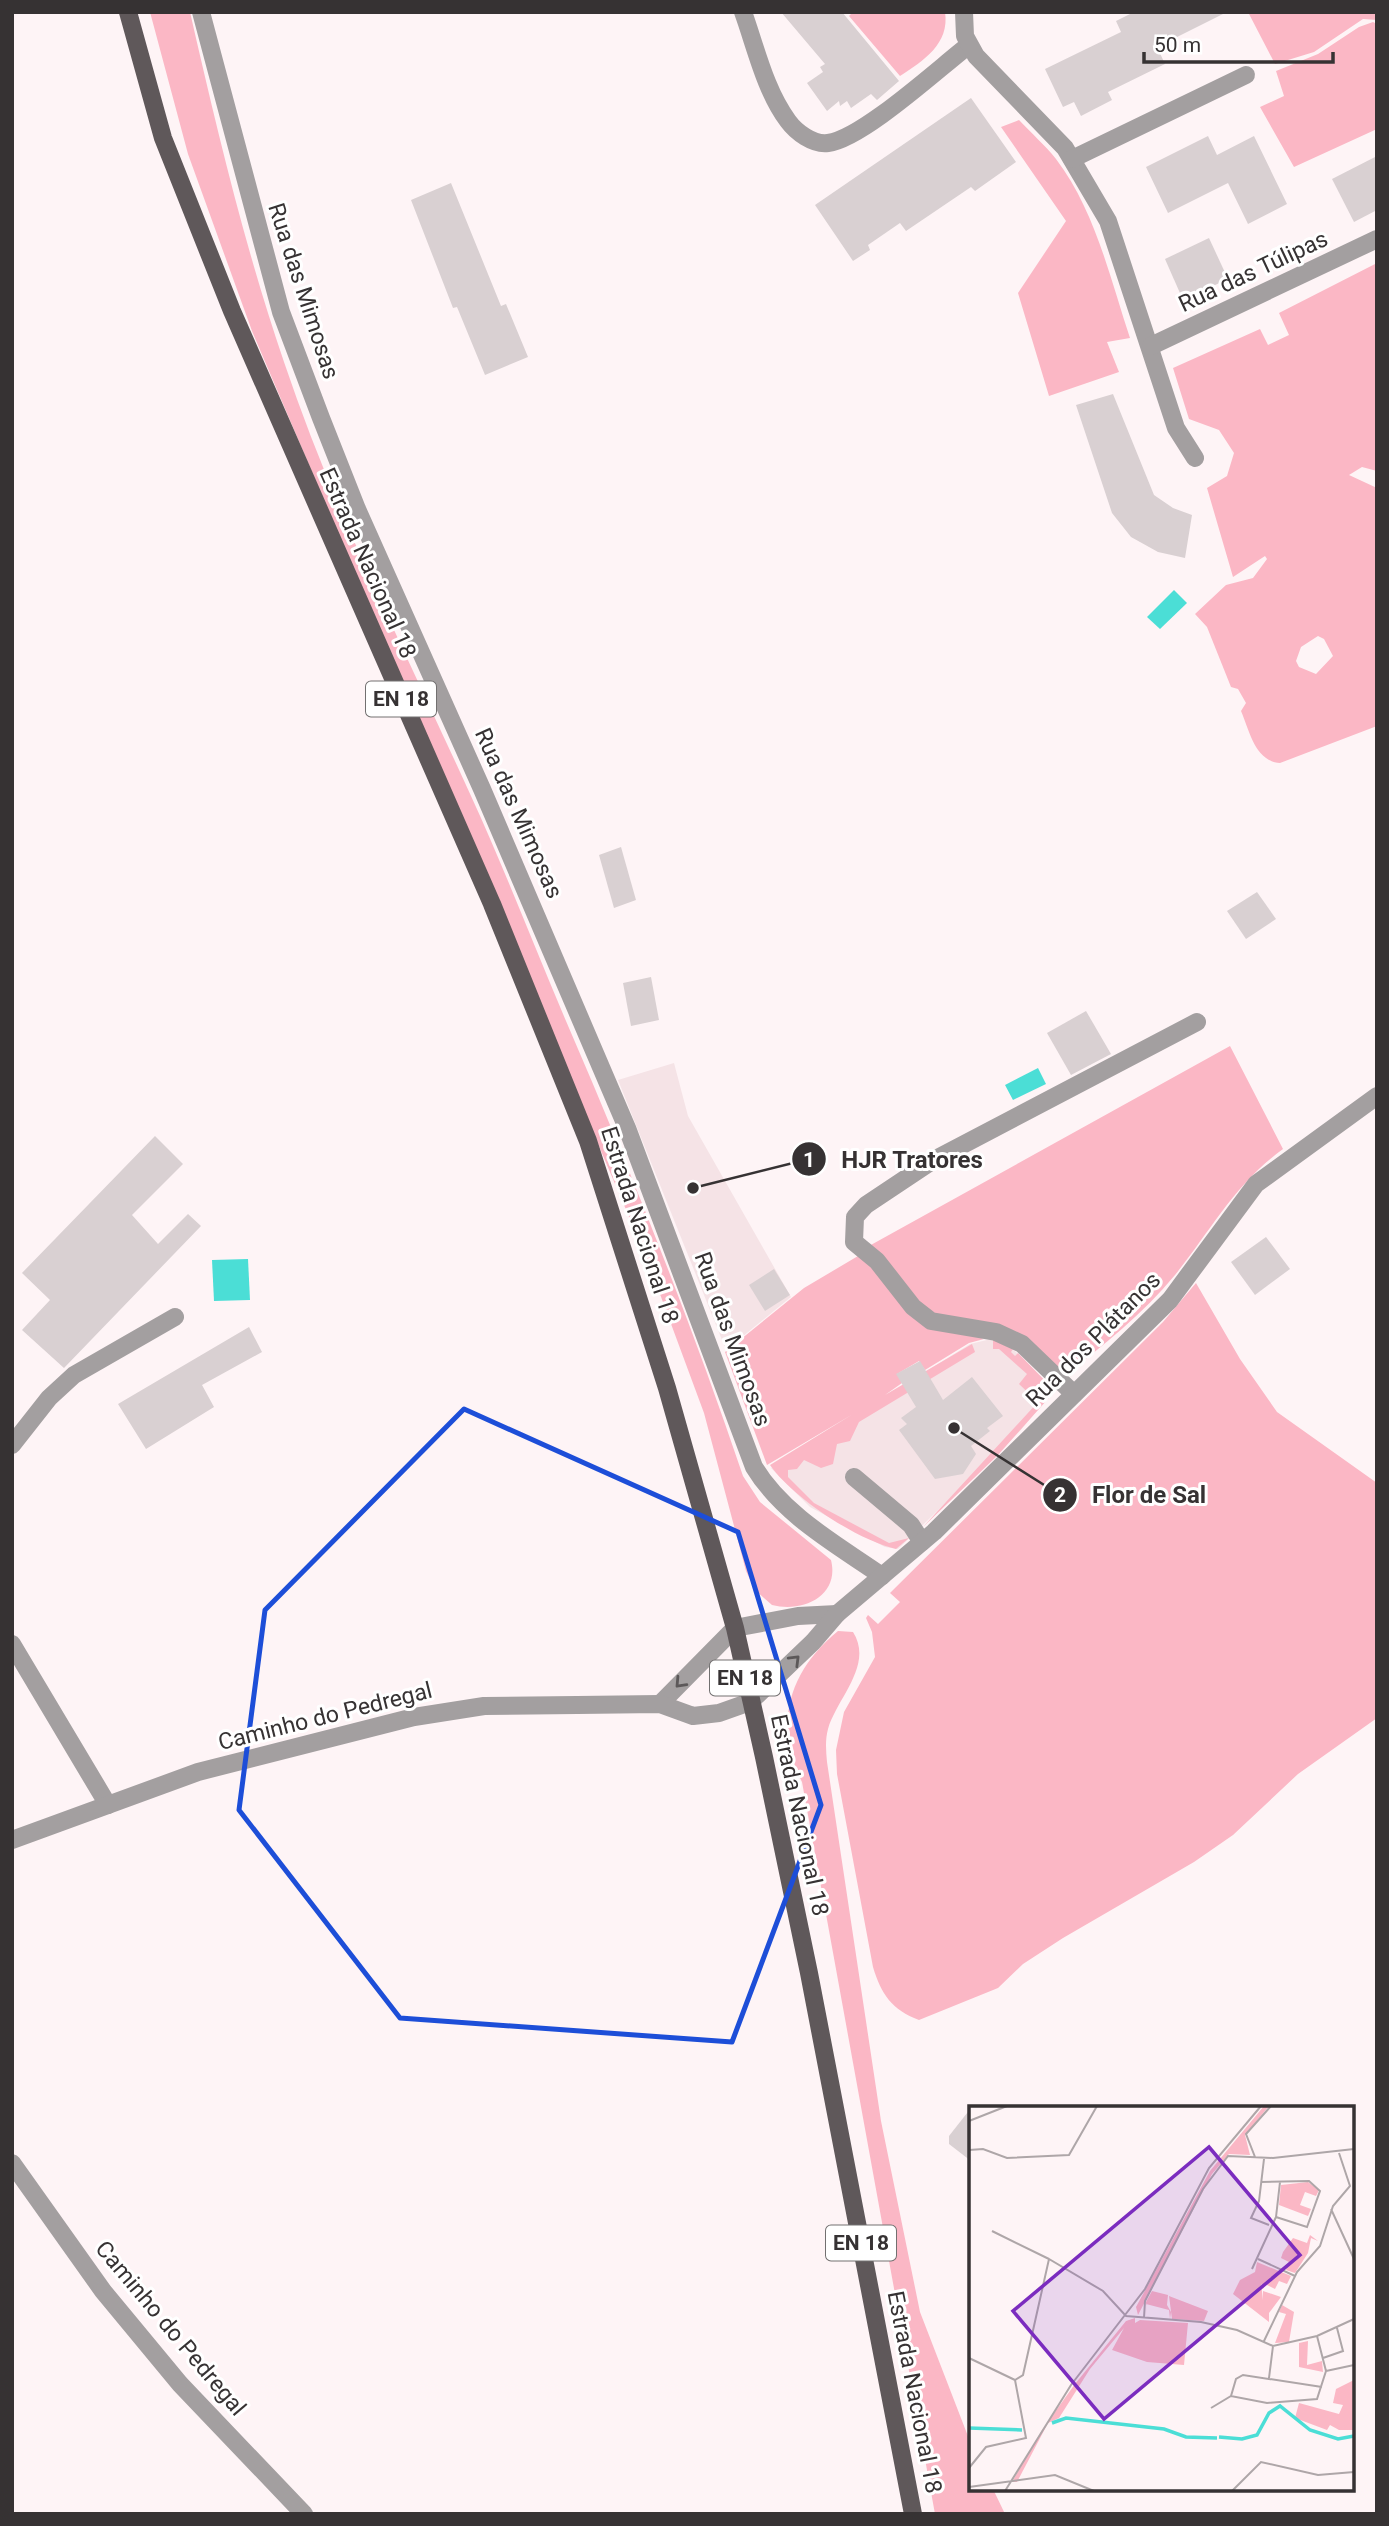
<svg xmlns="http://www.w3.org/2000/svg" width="1389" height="2526" viewBox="0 0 1389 2526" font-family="Roboto,sans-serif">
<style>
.built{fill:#f5e3e6}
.green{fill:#fbb7c5;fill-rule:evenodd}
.water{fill:#4bded6}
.building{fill:#d9d0d2}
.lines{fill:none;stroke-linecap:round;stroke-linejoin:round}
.minor{stroke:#a39fa0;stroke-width:18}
.major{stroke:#5f585a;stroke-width:18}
.oneway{stroke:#5c5859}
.marked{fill:none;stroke:#1d4ed8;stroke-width:5;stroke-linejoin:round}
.labels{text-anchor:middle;stroke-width:6;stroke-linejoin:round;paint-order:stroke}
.shield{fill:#fff;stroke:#727070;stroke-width:2}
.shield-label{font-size:21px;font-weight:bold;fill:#363233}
.street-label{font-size:23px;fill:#363233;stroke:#fff}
.inset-river{fill:none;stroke:#4bded6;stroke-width:3.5}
.inset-road{fill:none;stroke:#aea6a8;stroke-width:2}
.view{fill:#7b2cbf;fill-opacity:0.15;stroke:#7b2cbf;stroke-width:3.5}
.inset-edge{fill:none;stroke:#363233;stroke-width:3.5}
.leader{fill:none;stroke:#363233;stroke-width:2.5}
.callout-dot{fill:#363233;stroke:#fff;stroke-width:2.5}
.mark-label{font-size:21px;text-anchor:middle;font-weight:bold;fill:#fff}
.callout-label{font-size:24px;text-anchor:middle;font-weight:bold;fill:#363233;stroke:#fff;stroke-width:6;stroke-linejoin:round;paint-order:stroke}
</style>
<rect width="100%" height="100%" fill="#fef4f6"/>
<g class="built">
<polygon points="674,1063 688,1116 791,1297 726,1350 618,1080"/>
<polygon points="991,1339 1008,1344 1054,1390 1020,1431 898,1549 885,1547 810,1507 771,1468 970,1344"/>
</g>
<g class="green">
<path d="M 150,12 L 190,12 C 217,130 245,248 284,362 C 334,511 406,653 471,796 C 505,870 534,946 566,1021 C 631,1171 691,1322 743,1476 L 760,1502 L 831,1560 C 840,1596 803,1613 772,1605 L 755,1590 L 746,1571 L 704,1413 L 647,1259 L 252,331 L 188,154 Z"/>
<path d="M 853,12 L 945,12 C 950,44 923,61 900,76 L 849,16 Z"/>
<polygon points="1248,12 1377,12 1377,20 1363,19 1314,52 1275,64"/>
<polygon points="1373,22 1377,24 1377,129 1294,167 1260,107 1284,96 1276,71 1318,54 1359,27"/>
<path d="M 1019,120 C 1031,133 1045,145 1056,159 C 1095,210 1110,278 1130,338 L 1107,342 L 1119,372 L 1049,396 L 1018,293 L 1066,221 L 1001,127 Z"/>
<path d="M 1377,263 L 1377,471 L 1362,467 L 1349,475 L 1377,488 L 1377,726 L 1280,763 C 1255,761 1250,732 1241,711 L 1246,703 L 1238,689 L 1231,687 L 1207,627 L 1195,614 L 1226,585 L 1253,578 L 1267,559 L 1265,556 L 1233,577 L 1207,488 L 1227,476 L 1234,453 L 1219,430 L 1189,419 L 1173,368 L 1260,329 L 1268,345 L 1289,335 L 1279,313 ZM 1318,636 L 1324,639 L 1333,656 L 1316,674 L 1299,667 L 1296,661 L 1301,647 Z"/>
<path d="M 1230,1046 L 1283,1149 C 1234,1185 1212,1229 1175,1275 C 1143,1314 1103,1345 1064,1377 C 1044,1355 1026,1333 996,1325 C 975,1319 946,1324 928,1310 C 906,1293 887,1266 869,1246 Z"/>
<path d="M 858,1256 L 869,1264 L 910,1312 L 984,1339 L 969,1343 L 925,1370 L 919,1361 L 897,1374 L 902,1383 L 885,1395 L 972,1344 L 975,1352 L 859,1422 L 850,1441 L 837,1444 L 833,1464 L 821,1468 L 804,1460 L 797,1469 L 788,1470 L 788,1477 L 814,1503 L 889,1543 L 909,1538 L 896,1549 C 857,1540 793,1498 770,1465 L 853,1414 L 767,1465 L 725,1352 L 804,1288 Z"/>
<path d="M 1196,1283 L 1240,1359 L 1277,1412 L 1377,1483 L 1377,1718 L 1298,1774 L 1233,1835 L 1194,1862 L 1063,1938 L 1023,1964 L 998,1988 L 919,2020 C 892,2010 881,1994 873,1967 L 837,1774 L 836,1750 L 844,1712 L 875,1657 L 872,1632 L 866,1618 L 868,1615 L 878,1624 L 900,1602 L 890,1593 L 1163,1322 Z"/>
<polygon points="993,1340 1013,1349 1011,1352 1015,1356 1018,1353 1055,1391 998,1455 923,1527 1038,1402 1019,1384 1027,1374 999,1349 993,1349"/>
<path d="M 838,1631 L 853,1632 C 874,1665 837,1698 828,1729 C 825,1740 826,1751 827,1762 L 881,2121 L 920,2312 L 971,2444 L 971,2489 L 993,2489 L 1005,2514 L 935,2514 L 802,1782 C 773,1724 789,1671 838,1631 Z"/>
</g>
<g class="water">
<polygon points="1174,590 1187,603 1160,629 1147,617"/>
<polygon points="1038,1068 1046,1084 1013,1100 1005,1085"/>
<polygon points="248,1259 250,1300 214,1301 212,1260"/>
</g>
<g class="building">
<polygon points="781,12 842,12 899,81 877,100 871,94 851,108 847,101 840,106 839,101 827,111 807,83 823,72 820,67 825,64"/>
<polygon points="1134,12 1227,12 1157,47 1165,64 1108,92 1112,100 1081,116 1074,102 1063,107 1045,69 1121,32 1116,21"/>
<polygon points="971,98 1016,162 975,191 971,187 906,231 900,223 868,245 870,250 853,261 815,205"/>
<polygon points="1208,136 1217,155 1254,136 1287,204 1248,224 1228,183 1168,213 1146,167"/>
<polygon points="1377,156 1377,210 1354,222 1332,179"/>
<polygon points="451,183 501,306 506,304 528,357 485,375 457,307 453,308 411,200"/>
<polygon points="1209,238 1228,279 1183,300 1165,259"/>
<polygon points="1113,394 1154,495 1173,508 1192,515 1185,558 1158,552 1131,537 1112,513 1076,405"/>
<polygon points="621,847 636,900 614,908 599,855"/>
<polygon points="1257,892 1276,919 1246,939 1227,911"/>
<polygon points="651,977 659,1020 631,1026 623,983"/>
<polygon points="1086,1011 1111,1054 1071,1075 1047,1033"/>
<polygon points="155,1136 183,1164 132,1215 158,1244 188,1214 201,1226 64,1368 22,1330 50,1300 22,1273"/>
<polygon points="1266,1237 1290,1269 1255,1295 1231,1262"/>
<polygon points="774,1269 790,1295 765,1311 749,1285"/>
<polygon points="249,1327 262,1352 202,1385 214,1407 146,1449 118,1404"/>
<polygon points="920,1361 943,1400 972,1377 1003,1416 987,1428 990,1431 971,1446 976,1454 963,1474 935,1479 899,1430 907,1424 901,1418 916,1407 896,1374"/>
<polygon points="971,2108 971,2161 949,2144 949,2136"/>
</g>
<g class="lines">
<g class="minor">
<path d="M 201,12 L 281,312 L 321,418 L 357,509 L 482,789 L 627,1128 L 754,1467 C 783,1515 836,1544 882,1576"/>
<path d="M 743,12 C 756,48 765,90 788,121 C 796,132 813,145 828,143 C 862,139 939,68 969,45"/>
<polyline points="964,12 965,36 976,56 1065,148 1108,221 1176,428 1195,458"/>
<polyline points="1072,159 1246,75"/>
<polyline points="1151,346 1377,239"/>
<polyline points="1074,1394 1022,1344 996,1332 931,1321 913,1307 877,1261 854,1242 855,1217 866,1205 932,1161 1197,1022"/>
<polyline points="12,1445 49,1398 74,1375 175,1317"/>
<polyline points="854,1477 911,1525 922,1542"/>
<polyline points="12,1644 108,1805"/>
<polyline points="660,1704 735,1628 798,1616 837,1614"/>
<polyline points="12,1840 198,1772 414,1717 484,1706 577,1705 660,1704 693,1716 719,1713 750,1702 813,1642 837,1614 934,1532 1170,1300 1256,1184 1377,1096"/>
<polyline points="12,2163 103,2291 180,2384 304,2514"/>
</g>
<polyline class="major" points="128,12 163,138 232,311 492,904 588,1141 667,1388 735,1628 764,1757 809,1973 913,2514"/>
</g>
<defs><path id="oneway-chevron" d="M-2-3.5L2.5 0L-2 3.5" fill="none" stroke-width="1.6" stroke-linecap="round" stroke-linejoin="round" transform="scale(1.75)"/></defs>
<g class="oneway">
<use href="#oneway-chevron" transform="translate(795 1660) rotate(-45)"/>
<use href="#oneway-chevron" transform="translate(680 1683) rotate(133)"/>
</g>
<path class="marked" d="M 464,1409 L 738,1532 L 821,1805 L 732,2042 L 400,2018 L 239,1810 L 265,1610 Z"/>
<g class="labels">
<g class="shield">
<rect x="366" y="681.5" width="70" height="35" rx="5"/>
<rect x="710" y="1660.5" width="70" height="35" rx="5"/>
<rect x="826" y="2225.5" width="70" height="35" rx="5"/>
</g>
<g class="shield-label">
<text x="401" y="706">EN 18</text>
<text x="745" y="1685">EN 18</text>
<text x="861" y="2250">EN 18</text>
</g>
<g class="street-label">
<text transform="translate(1253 271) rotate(-25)" y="8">Rua das Túlipas</text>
<text transform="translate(304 291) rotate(72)" y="8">Rua das Mimosas</text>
<text transform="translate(368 563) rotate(66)" y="8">Estrada Nacional 18</text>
<text transform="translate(519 813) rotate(66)" y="8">Rua das Mimosas</text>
<text transform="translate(640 1225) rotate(72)" y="8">Estrada Nacional 18</text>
<text transform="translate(733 1339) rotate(70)" y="8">Rua das Mimosas</text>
<text transform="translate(1093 1339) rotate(-45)" y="8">Rua dos Plátanos</text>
<text transform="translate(325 1716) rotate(-14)" y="8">Caminho do Pedregal</text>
<text transform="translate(800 1815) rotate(78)" y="8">Estrada Nacional 18</text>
<text transform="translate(171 2328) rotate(50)" y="8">Caminho do Pedregal</text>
<text transform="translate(915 2392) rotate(79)" y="8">Estrada Nacional 18</text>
</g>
</g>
<g transform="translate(969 2106)">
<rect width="385" height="385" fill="#fef4f6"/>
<path d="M 295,0 L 300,0 L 276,29 L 281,49 L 260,48 L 243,68 L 169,209 L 167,201 L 241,65 ZM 339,76 L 350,84 L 347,90 L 336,86 L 331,99 L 342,103 L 339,110 L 310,99 L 312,79 ZM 341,129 L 349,135 L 342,132 L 339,147 L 326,167 L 317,164 L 320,156 L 312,152 L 314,146 L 324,132 L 338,137 ZM 288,156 L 322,170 L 318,178 L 310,175 L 306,183 L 296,178 L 294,183 L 292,177 L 294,194 L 294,185 L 312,191 L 300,207 L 300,216 L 264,188 L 271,174 L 286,166 ZM 183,185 L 199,189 L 198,199 L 202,206 L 201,213 L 200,204 L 177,198 L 178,211 L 177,196 ZM 200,190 L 239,205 L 235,215 L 203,213 ZM 313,199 L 325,206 L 320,236 L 306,237 L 317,208 L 310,206 ZM 166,212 L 166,217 L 171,214 L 219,217 L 215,259 L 178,256 L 143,244 L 155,222 L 121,263 L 90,312 L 79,317 L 48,376 L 43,376 L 73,324 L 106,278 L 157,215 ZM 339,235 L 338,259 L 353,255 L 354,266 L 330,261 L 330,237 ZM 385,274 L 385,324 L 370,324 L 361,319 L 358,324 L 326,312 L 330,297 L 370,308 L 374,299 L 364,297 L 367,283 Z" fill="#fbb7c5"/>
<path class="inset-river" d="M 83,317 L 97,312 L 195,323 L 217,331 L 248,332M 0,322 L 53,324M 250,331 L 273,333 L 288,329 L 300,307 L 311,300 L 341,324 L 369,333 L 385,330"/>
<path class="inset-road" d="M 0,15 L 38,0M 0,44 L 14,43 L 38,52 L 100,49 L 128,0M 286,51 L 277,28 L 302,0M 295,53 L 290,95 L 282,112 L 300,119M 292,76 L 340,75 L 351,85 L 338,121 L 307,111M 362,103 L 385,153M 23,125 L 80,153M 289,153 L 326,170M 283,163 L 307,111 L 311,76M 175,212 L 176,195 L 234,83 L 259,50 L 304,52 L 385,43M 295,235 L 328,166 L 351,140 L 364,100 L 381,80 L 370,47M 0,252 L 46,274 L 54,269 L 80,153 L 134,185 L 157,210 L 232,216 L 268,224 L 304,240 L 348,230 L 385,213M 354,252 L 374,245 L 368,222M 357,265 L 385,259M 300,272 L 304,240M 262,290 L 267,273 L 274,269 L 353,281M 242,302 L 262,290 L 298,297 L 348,293 L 357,265 L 348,230M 0,362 L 17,341 L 57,332 L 46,274M 0,381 L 86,369 L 125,385M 36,385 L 102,279 L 176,183 L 240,62 L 292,0M 263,385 L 292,356 L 349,369 L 385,366"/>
<path class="view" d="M 240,41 L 331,149 L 135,313 L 44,205 Z"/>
<rect width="385" height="385" class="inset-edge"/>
</g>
<path class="leader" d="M693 1188L809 1159M954 1428L1060 1495"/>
<g class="callout-dot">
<circle cx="693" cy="1188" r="7"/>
<circle cx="954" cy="1428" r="7"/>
<circle cx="809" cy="1159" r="18"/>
<circle cx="1060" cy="1495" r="18"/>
</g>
<g class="mark-label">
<text x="809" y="1167">1</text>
<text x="1060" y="1502">2</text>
</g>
<g class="callout-label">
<text x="912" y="1168">HJR Tratores</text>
<text x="1149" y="1503">Flor de Sal</text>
</g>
<rect width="1389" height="2526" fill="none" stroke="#363233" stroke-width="28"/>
<path d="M1144 52v10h189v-10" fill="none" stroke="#363233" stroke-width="3.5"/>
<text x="1154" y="52" font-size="21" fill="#363233" stroke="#ffffff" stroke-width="5" paint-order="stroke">50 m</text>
</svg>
